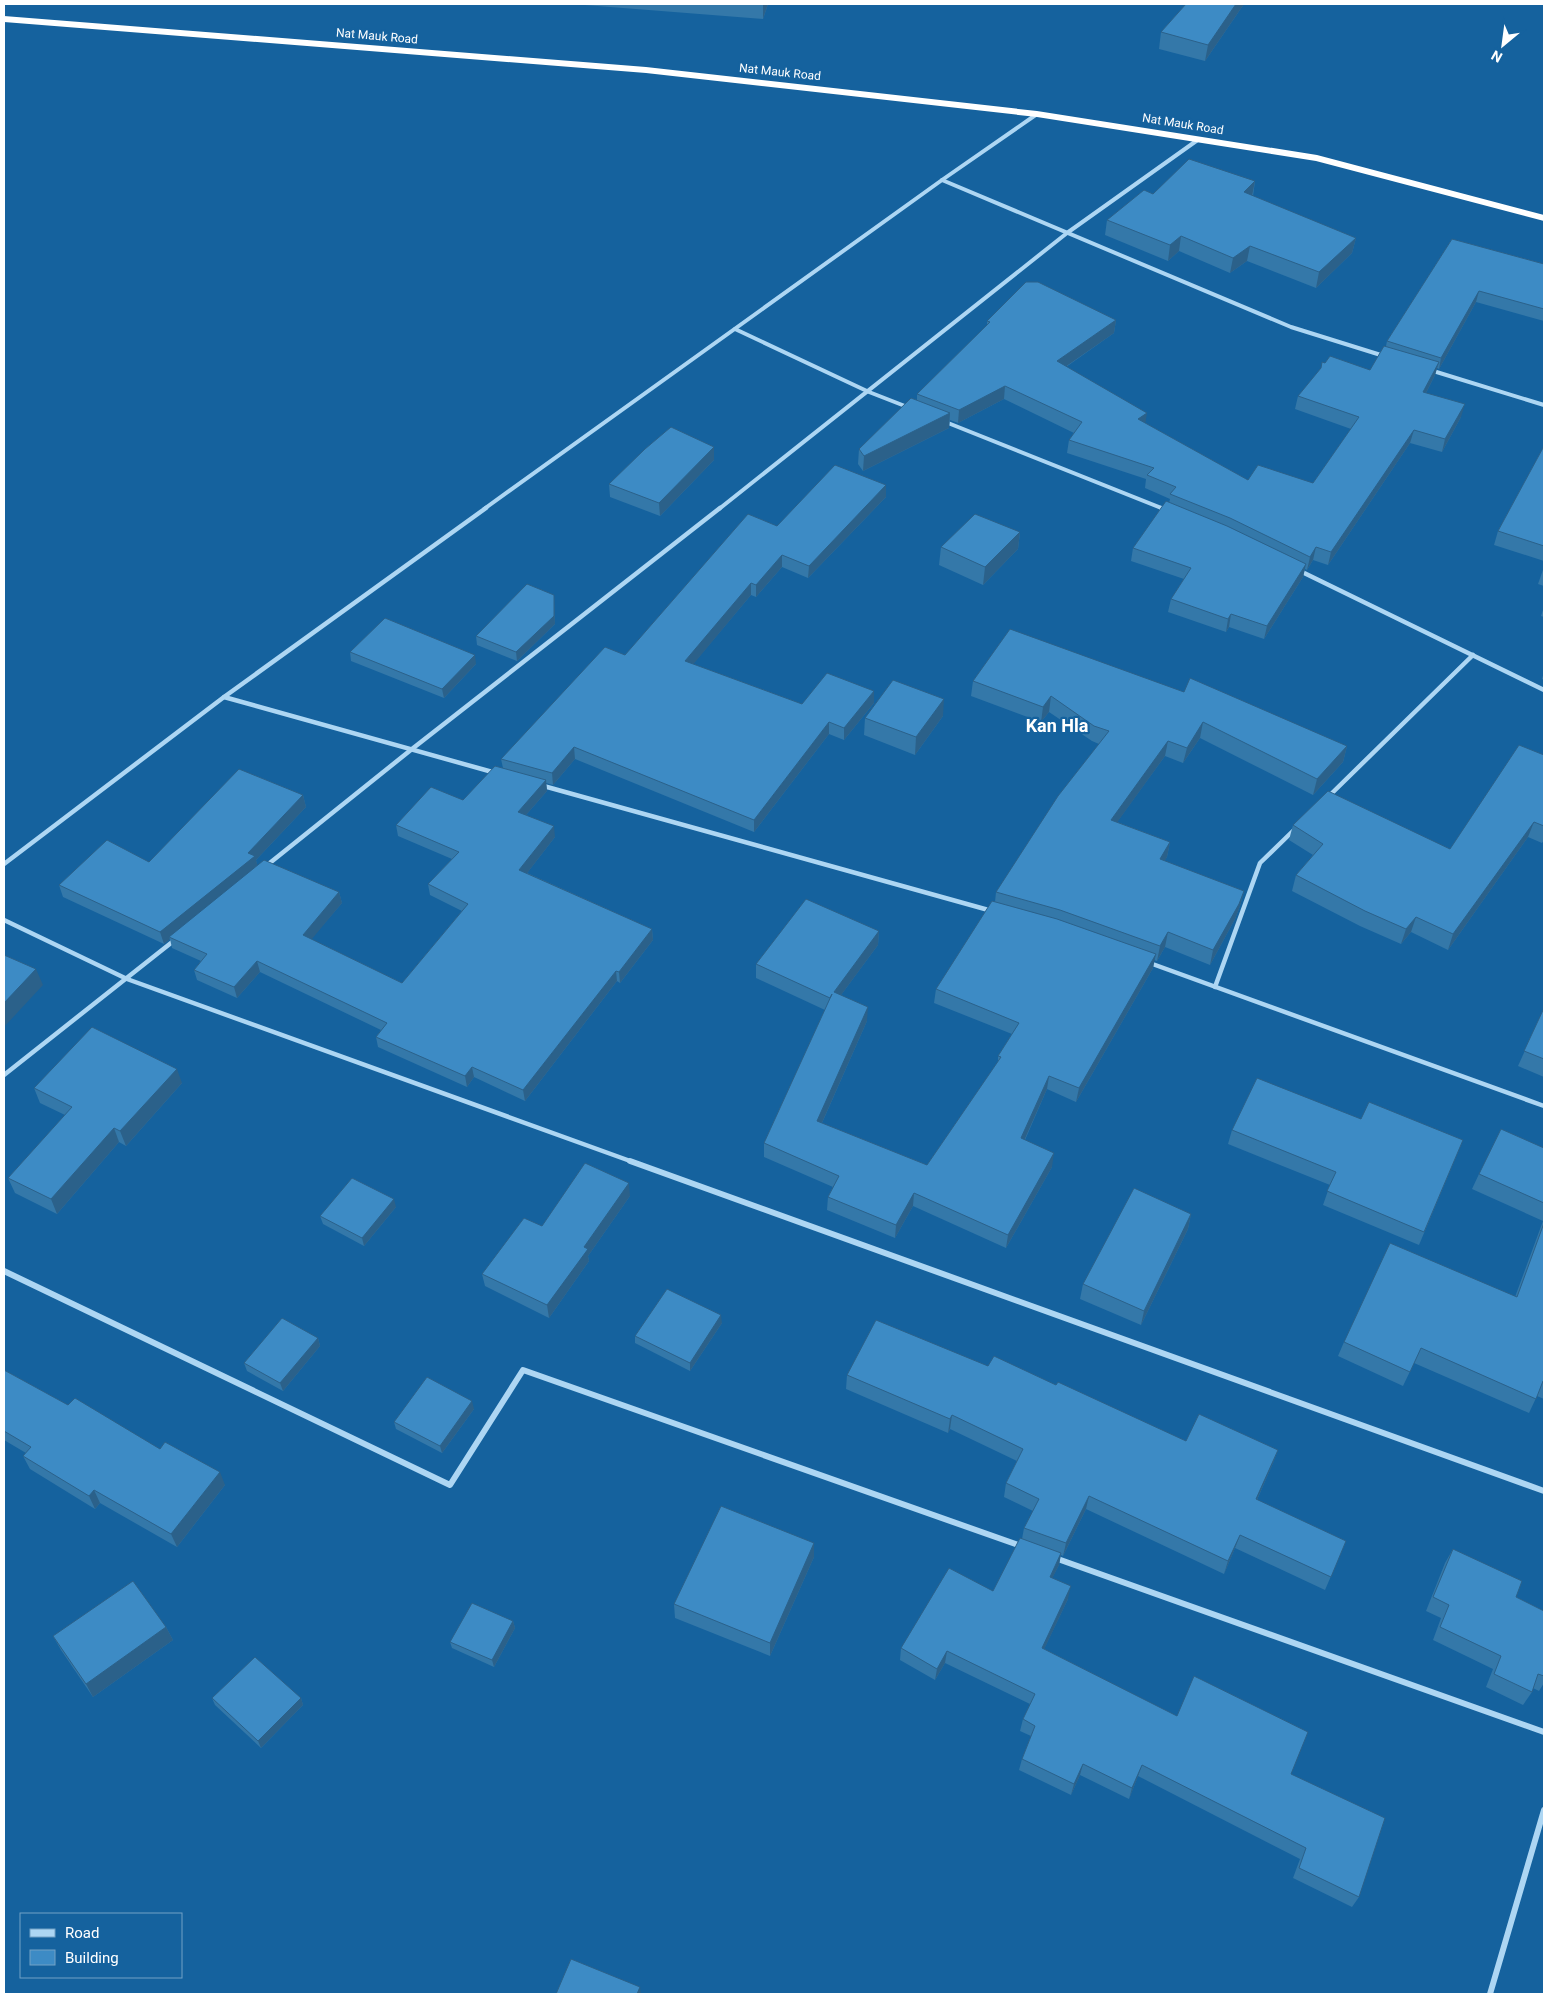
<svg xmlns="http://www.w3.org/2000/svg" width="1548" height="1998" viewBox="0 0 1548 1998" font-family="Roboto,sans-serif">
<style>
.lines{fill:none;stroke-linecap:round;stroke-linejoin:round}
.street-far2{stroke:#add6f3;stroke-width:4}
.street-far1{stroke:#add6f3;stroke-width:4.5}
.street{stroke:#add6f3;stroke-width:6}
.highway{fill:#fff;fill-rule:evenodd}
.wall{fill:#3478a9}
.shaded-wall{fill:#2b618a}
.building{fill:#3d8bc5;stroke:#2b618a}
.labels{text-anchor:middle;stroke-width:4.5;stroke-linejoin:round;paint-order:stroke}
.far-street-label{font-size:12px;fill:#fff;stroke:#15629e}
.quarter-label{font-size:18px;font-weight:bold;fill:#fff;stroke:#15629e}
</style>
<rect width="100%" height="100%" fill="#15629e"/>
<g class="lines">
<g class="street-far2">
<polyline points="942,180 1291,327 1384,356"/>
<polyline points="735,329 869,392 910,408"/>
<polyline points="1430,370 1544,405"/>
<polyline points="943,421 1164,509"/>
<polyline points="484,509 942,180 1037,114"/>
<polyline points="719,509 1067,233 1199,139"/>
</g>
<g class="street-far1">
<polyline points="1161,508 1165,510"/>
<polyline points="1298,570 1544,690"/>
<polyline points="224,697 496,773"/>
<polyline points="540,785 992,911"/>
<polyline points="1327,798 1473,655"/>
<polyline points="4,864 224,697 486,508"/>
<polyline points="266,866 412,749 720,508"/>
<polyline points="4,920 127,979 633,1162"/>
<polyline points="1147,962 1544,1106"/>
<polyline points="1215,987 1260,863 1296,828"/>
<polyline points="4,1075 176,939"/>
</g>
<g class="street">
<polyline points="630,1161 1544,1491"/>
<polyline points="4,1271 450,1485 523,1370 1021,1546"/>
<polyline points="1055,1558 1544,1732"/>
<polyline points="1490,1994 1544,1810"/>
</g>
<polygon class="highway" points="4,16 646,67 1037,111 1317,155 1544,215 1544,221 1316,161 1037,117 646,73 4,22"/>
</g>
<g class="wall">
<polygon points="572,4 768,4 763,19"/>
<polygon points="1186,4 1244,4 1205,61 1159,49 1161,32"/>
<polygon points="1255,181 1253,196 1356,238 1352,253 1316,288 1247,261 1230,273 1179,251 1168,261 1105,235 1107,220 1153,194"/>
<polygon points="1452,239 1544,264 1544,321 1476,302 1439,369 1437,368 1435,375 1426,393 1461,417 1442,452 1410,443 1328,565 1313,560 1307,570 1305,569 1303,577 1264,639 1229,627 1226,632 1168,612 1171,599 1184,579 1131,561 1133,548 1169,503 1170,499 1145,488 1146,479 1067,453 1069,440 1074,433 1004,399 958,423 950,420 949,428 863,471 858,464 859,449 917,400 917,394 987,325 987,321 1116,320 1114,333 1066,367 1145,423 1248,480 1313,483 1351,429 1295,409 1298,396 1370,370 1386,346 1387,341"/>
<polygon points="1544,446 1544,561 1494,545 1498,531"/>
<polygon points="714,447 714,460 660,516 610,497 609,484"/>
<polygon points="886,485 886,497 808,578 782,567 756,597 751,595 693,664 802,704 874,691 874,703 844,740 829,734 754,832 575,759 553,785 546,783 547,791 526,815 555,837 527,873 652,929 653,940 620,983 617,981 525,1101 474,1077 467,1087 378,1047 376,1037 381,1030 260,972 237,998 197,980 194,970 201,961 172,948 170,939 164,944 63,897 59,885 149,862 303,795 306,807 256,860 257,866 339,892 342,903 311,939 402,983 462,911 430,895 428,884 452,859 398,836 396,825 463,800 503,768 501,759 777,526"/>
<polygon points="1020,532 1018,549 983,585 939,565 941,547"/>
<polygon points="1544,567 1544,586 1538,584"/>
<polygon points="554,595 555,624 517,661 477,645 476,636"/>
<polygon points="1544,607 1544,617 1541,616"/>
<polygon points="350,652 476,664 444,698 351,661"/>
<polygon points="1544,672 1544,680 1542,679"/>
<polygon points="973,681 1184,692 1347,746 1343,762 1313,795 1200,738 1183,763 1165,756 1117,822 1170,842 1167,857 1164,861 1244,891 1240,906 1235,919 1210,965 1165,947 1157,961 1154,960 1153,968 1076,1102 1047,1089 1025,1140 1052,1167 1006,1248 913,1206 895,1238 827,1210 828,1197 833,1187 764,1157 764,1143 825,1010 756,978 756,964 879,931 878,945 841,995 867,1021 822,1123 927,1165 998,1062 998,1056 1012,1034 934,1003 936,989 995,902 996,892 1099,744 1092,741 1049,712 1041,722 971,696"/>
<polygon points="943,716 915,755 864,735 865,718"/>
<polygon points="1544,755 1544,840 1542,843 1528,837 1448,950 1411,932 1401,944 1360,926 1292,891 1296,875 1313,855 1289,840 1293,825 1450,849"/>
<polygon points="1544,1008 1544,1077 1518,1066"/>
<polygon points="182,1083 126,1146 119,1142 57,1214 15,1193 8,1178 65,1115 40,1103 34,1088"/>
<polygon points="1361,1119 1463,1140 1419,1245 1323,1205 1330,1185 1228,1144 1232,1130"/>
<polygon points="1544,1148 1544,1399 1537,1396 1529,1413 1414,1363 1403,1386 1338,1356 1344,1342 1515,1297 1543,1221 1472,1189 1479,1174"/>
<polygon points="630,1196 588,1256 589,1261 549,1318 485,1286 482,1274 542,1226"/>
<polygon points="396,1207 364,1246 323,1224 320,1216"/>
<polygon points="1191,1214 1188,1229 1141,1325 1080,1299 1083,1284"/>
<polygon points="722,1323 690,1371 635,1343 635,1336"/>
<polygon points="318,1338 320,1346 283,1391 247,1371 244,1363"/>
<polygon points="988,1366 1056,1385 1186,1441 1278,1450 1273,1463 1257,1500 1346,1541 1325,1590 1235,1548 1224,1574 1086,1509 1063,1556 1061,1555 1059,1565 1052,1578 1068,1599 1044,1649 1291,1774 1359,1897 1352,1907 1293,1878 1300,1859 1138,1776 1129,1799 1080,1775 1071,1795 1019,1770 1022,1759 1031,1736 1020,1731 1023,1719 1030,1704 945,1663 935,1680 900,1660 901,1648 993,1591 1022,1539 1024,1528 1033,1511 1004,1497 1006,1483 1017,1461 950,1429 948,1433 846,1389 847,1375"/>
<polygon points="4,1370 68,1405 160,1449 225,1485 177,1547 100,1503 95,1509 30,1469 23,1456 26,1453 4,1440"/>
<polygon points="474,1409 442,1453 396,1429 394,1422"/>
<polygon points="1453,1549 1516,1597 1544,1611 1544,1683 1539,1691 1533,1688 1532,1692 1523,1705 1486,1687 1493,1669 1433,1640 1441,1618 1426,1611 1445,1563"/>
<polygon points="814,1557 770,1656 675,1618 674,1604"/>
<polygon points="513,1621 515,1628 494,1667 452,1648 450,1642"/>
<polygon points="166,1627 173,1640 93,1697 61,1650 53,1636"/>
<polygon points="212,1698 301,1698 303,1705 261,1748 215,1705"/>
</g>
<g class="shaded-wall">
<polygon points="763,4 768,4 763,19"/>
<polygon points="1236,4 1244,4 1205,61 1208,45"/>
<polygon points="1255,181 1252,196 1244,192"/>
<polygon points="1181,236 1179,251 1168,261 1170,245"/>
<polygon points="1356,238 1352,253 1316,288 1319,272"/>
<polygon points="1250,246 1247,261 1230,273 1233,258"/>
<polygon points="1479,291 1476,302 1439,369 1441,358"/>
<polygon points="1116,320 1114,333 1055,374 1057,361"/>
<polygon points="1439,362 1435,375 1420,405 1423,392"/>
<polygon points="1005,386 1004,399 958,423 959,410"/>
<polygon points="1465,404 1461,417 1442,452 1445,439"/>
<polygon points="950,413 949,428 863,471 864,456"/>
<polygon points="1147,413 1145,426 1138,419"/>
<polygon points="1414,430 1410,443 1328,565 1331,552"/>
<polygon points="714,447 714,460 660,516 659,503"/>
<polygon points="886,485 886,497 808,578 809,566"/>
<polygon points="1020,532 1018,549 983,585 985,567"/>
<polygon points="1316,547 1313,560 1307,570 1310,557"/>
<polygon points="782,555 782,567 756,597 756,585"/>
<polygon points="1306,564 1303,577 1264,639 1267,626"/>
<polygon points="751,583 751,595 686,673 685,661"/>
<polygon points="554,595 555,624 517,661 516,652"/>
<polygon points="1231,614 1229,627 1226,632 1228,619"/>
<polygon points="475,655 476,664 444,698 442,689"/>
<polygon points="874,691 874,703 844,740 844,728"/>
<polygon points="1051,696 1049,712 1041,722 1043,707"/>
<polygon points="944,699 943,716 915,755 916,737"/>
<polygon points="829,722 829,734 754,832 754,820"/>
<polygon points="1203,722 1200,738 1183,763 1187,748"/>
<polygon points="1168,741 1165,756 1108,835 1111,820"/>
<polygon points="1347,746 1343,762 1313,795 1317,779"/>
<polygon points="574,747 575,759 553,785 552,773"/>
<polygon points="546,780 547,791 519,823 518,812"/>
<polygon points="303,795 306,807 256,860 258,868 169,937 170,939 164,944 160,932 248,853"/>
<polygon points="1534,822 1528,837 1448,950 1453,934"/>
<polygon points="554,826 555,837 521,881 519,870"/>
<polygon points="1170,842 1167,857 1157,874 1160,859"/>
<polygon points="1244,891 1240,906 1235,919 1210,965 1213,950"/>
<polygon points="339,892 342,903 306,946 303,935"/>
<polygon points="1416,917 1411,932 1401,944 1406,929"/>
<polygon points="652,929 653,940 620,983 619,972"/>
<polygon points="879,931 878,945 833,1006 834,992"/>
<polygon points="1168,932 1165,947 1157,961 1160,946"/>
<polygon points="1156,954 1153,968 1076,1102 1079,1088"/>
<polygon points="257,961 260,972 237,998 234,987"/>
<polygon points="36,969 43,985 4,1027 4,1003"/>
<polygon points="616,971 617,981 525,1101 523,1090"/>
<polygon points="868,1007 867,1021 817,1134 817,1121"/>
<polygon points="472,1067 474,1077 467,1087 465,1076"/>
<polygon points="177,1069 182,1083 126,1146 120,1131"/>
<polygon points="1049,1076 1047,1089 1019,1152 1021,1138"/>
<polygon points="114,1128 119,1142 57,1214 51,1199"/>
<polygon points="1054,1153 1052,1167 1006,1248 1008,1235"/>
<polygon points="629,1183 630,1196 588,1256 589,1261 549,1318 547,1305 584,1247"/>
<polygon points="914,1193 913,1206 895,1238 896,1225"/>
<polygon points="394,1199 396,1207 364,1246 362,1238"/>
<polygon points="1191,1214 1188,1229 1141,1325 1144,1311"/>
<polygon points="721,1315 722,1323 690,1371 690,1363"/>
<polygon points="318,1338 320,1346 283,1391 280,1383"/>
<polygon points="472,1401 474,1409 442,1453 440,1446"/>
<polygon points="952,1415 950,1429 948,1433 950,1419"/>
<polygon points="1278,1450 1273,1463 1251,1513 1256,1499"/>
<polygon points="220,1472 225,1485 177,1547 171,1534"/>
<polygon points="94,1490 100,1503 95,1509 89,1496"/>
<polygon points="1089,1496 1086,1509 1063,1556 1066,1543"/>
<polygon points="1240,1535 1235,1548 1224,1574 1228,1561"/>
<polygon points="814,1543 814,1557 770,1656 770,1643"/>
<polygon points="1061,1553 1059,1565 1047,1589 1050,1577"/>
<polygon points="1071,1586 1068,1599 1039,1660 1042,1648"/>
<polygon points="513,1621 515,1628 494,1667 492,1660"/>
<polygon points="166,1627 173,1640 93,1697 86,1684"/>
<polygon points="947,1651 945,1663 935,1680 937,1669"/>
<polygon points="301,1698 303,1705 261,1748 258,1741"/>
<polygon points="1083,1764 1080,1775 1071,1795 1074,1784"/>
<polygon points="1142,1765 1138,1776 1129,1799 1132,1788"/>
<polygon points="640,1987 641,1994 637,1994"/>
</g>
<g class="building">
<polygon points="1186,4 1236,4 1208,45 1161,32"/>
<polygon points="1189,159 1255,181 1244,192 1356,238 1319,272 1250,246 1233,258 1181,236 1170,245 1107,220 1144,190 1153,194"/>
<polygon points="1452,239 1544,264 1544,309 1479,291 1441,358 1387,341"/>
<polygon points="1026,282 1038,282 1116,320 1057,361 1147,413 1138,419 1248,480 1258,465 1313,483 1359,417 1298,396 1321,368 1322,362 1325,363 1330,356 1370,370 1384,346 1439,362 1423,392 1465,404 1445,439 1414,430 1331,552 1316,547 1310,557 1230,518 1170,494 1176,487 1147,475 1154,468 1069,440 1082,422 1005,386 959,410 917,394 990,322 987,321"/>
<polygon points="911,398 950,413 864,456 859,449"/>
<polygon points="671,427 714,447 659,503 609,484 645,449"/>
<polygon points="1544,446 1544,546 1498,531"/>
<polygon points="835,465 886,485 809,566 782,555 756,585 751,583 685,661 802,704 827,673 874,691 844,728 829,722 754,820 574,747 552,773 501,759 605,647 625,655 748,514 777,526"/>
<polygon points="1166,501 1227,526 1306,564 1267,626 1231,614 1228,619 1171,599 1191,568 1133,548"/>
<polygon points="975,514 1020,532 985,567 941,547"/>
<polygon points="527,584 554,595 554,616 516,652 476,636"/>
<polygon points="385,618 475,655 442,689 350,652"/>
<polygon points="1010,629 1184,692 1190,678 1347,746 1317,779 1203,722 1187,748 1168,741 1111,820 1170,842 1160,859 1244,891 1239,904 1213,950 1168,932 1160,946 1060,910 996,892 1058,796 1109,731 1094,726 1051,696 1043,707 973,681"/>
<polygon points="893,680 944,699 916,737 865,718"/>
<polygon points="1519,745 1544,755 1544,826 1534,822 1453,934 1416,917 1406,929 1365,911 1296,875 1323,844 1293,825 1328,791 1450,849"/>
<polygon points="495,766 546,780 518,812 554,826 519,870 652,929 619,972 616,971 523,1090 472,1067 465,1076 376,1037 387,1023 257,961 234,987 194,970 207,954 169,937 264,860 339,892 303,935 402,983 468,904 428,884 459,852 396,825 431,787 463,800"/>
<polygon points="239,769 303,795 248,853 255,856 160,932 59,885 107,840 149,862"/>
<polygon points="806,899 879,931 834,992 868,1007 817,1121 927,1165 1001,1057 998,1056 1019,1023 936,989 992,901 1057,919 1156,954 1079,1088 1049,1076 1021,1138 1054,1153 1008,1235 914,1193 896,1225 828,1197 839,1176 764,1143 832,994 830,998 756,964"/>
<polygon points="4,955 36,969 4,1003"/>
<polygon points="1544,1008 1544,1059 1524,1051"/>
<polygon points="92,1027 177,1069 120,1131 114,1128 51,1199 8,1178 72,1107 34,1088"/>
<polygon points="1257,1078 1361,1119 1369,1102 1463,1140 1424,1232 1327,1191 1336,1172 1232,1130"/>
<polygon points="1501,1129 1544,1148 1544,1203 1479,1174"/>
<polygon points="585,1163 629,1183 584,1247 588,1249 547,1305 482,1274 524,1218 542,1226"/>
<polygon points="352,1178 394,1199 362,1238 320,1216"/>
<polygon points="1134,1188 1191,1214 1144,1311 1083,1284"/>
<polygon points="1544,1223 1544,1381 1543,1381 1536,1399 1421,1348 1410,1372 1344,1342 1390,1243 1517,1297"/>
<polygon points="667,1289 721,1315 690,1363 635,1336"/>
<polygon points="282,1318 318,1338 280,1383 244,1363"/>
<polygon points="876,1320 988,1366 994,1356 1056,1385 1058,1382 1186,1441 1199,1414 1278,1450 1256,1499 1346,1541 1331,1577 1240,1535 1228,1561 1089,1496 1066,1543 1024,1528 1039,1499 1006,1483 1023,1449 952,1415 950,1419 847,1375"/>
<polygon points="4,1370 68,1405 75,1398 160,1449 165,1442 220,1472 171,1534 94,1490 89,1496 23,1456 31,1447 4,1431"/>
<polygon points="427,1377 472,1401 440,1446 394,1422"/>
<polygon points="721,1506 814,1543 770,1643 674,1604"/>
<polygon points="1020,1538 1061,1553 1050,1577 1071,1586 1042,1648 1177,1716 1194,1676 1308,1732 1291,1774 1385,1818 1359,1897 1299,1868 1306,1848 1142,1765 1132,1788 1083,1764 1074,1784 1022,1759 1035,1726 1023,1719 1035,1694 947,1651 937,1669 901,1648 949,1568 993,1591"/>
<polygon points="1453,1549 1522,1581 1516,1597 1544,1611 1544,1676 1538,1674 1532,1692 1494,1674 1501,1656 1440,1627 1449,1605 1433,1597"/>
<polygon points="133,1581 166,1627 86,1684 53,1636"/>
<polygon points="472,1603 513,1621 492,1660 450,1642"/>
<polygon points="255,1657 301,1698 258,1741 212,1698"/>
<polygon points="571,1959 640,1987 637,1994 556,1994"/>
</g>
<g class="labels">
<g class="far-street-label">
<text transform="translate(377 36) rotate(5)" y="4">Nat Mauk Road</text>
<text transform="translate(780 72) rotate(6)" y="4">Nat Mauk Road</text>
<text transform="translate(1183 124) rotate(9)" y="4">Nat Mauk Road</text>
</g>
<g class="quarter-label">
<text x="1057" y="732">Kan Hla</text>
</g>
</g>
<rect width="1548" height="1998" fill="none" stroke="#ffffff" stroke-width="10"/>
<rect x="20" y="1913" width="162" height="65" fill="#15629e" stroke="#73a1c5"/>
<rect x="30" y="1929" width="25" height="8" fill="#add6f3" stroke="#73a1c5"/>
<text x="65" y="1938" font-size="15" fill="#ffffff">Road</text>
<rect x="30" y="1950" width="25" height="15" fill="#3d8bc5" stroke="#73a1c5"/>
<text x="65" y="1963" font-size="15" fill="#ffffff">Building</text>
<g transform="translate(1503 45) rotate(209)" stroke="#15629e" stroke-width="4" paint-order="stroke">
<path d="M0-4L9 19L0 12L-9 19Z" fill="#ffffff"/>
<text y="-8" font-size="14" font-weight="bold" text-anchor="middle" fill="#ffffff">N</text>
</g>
</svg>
